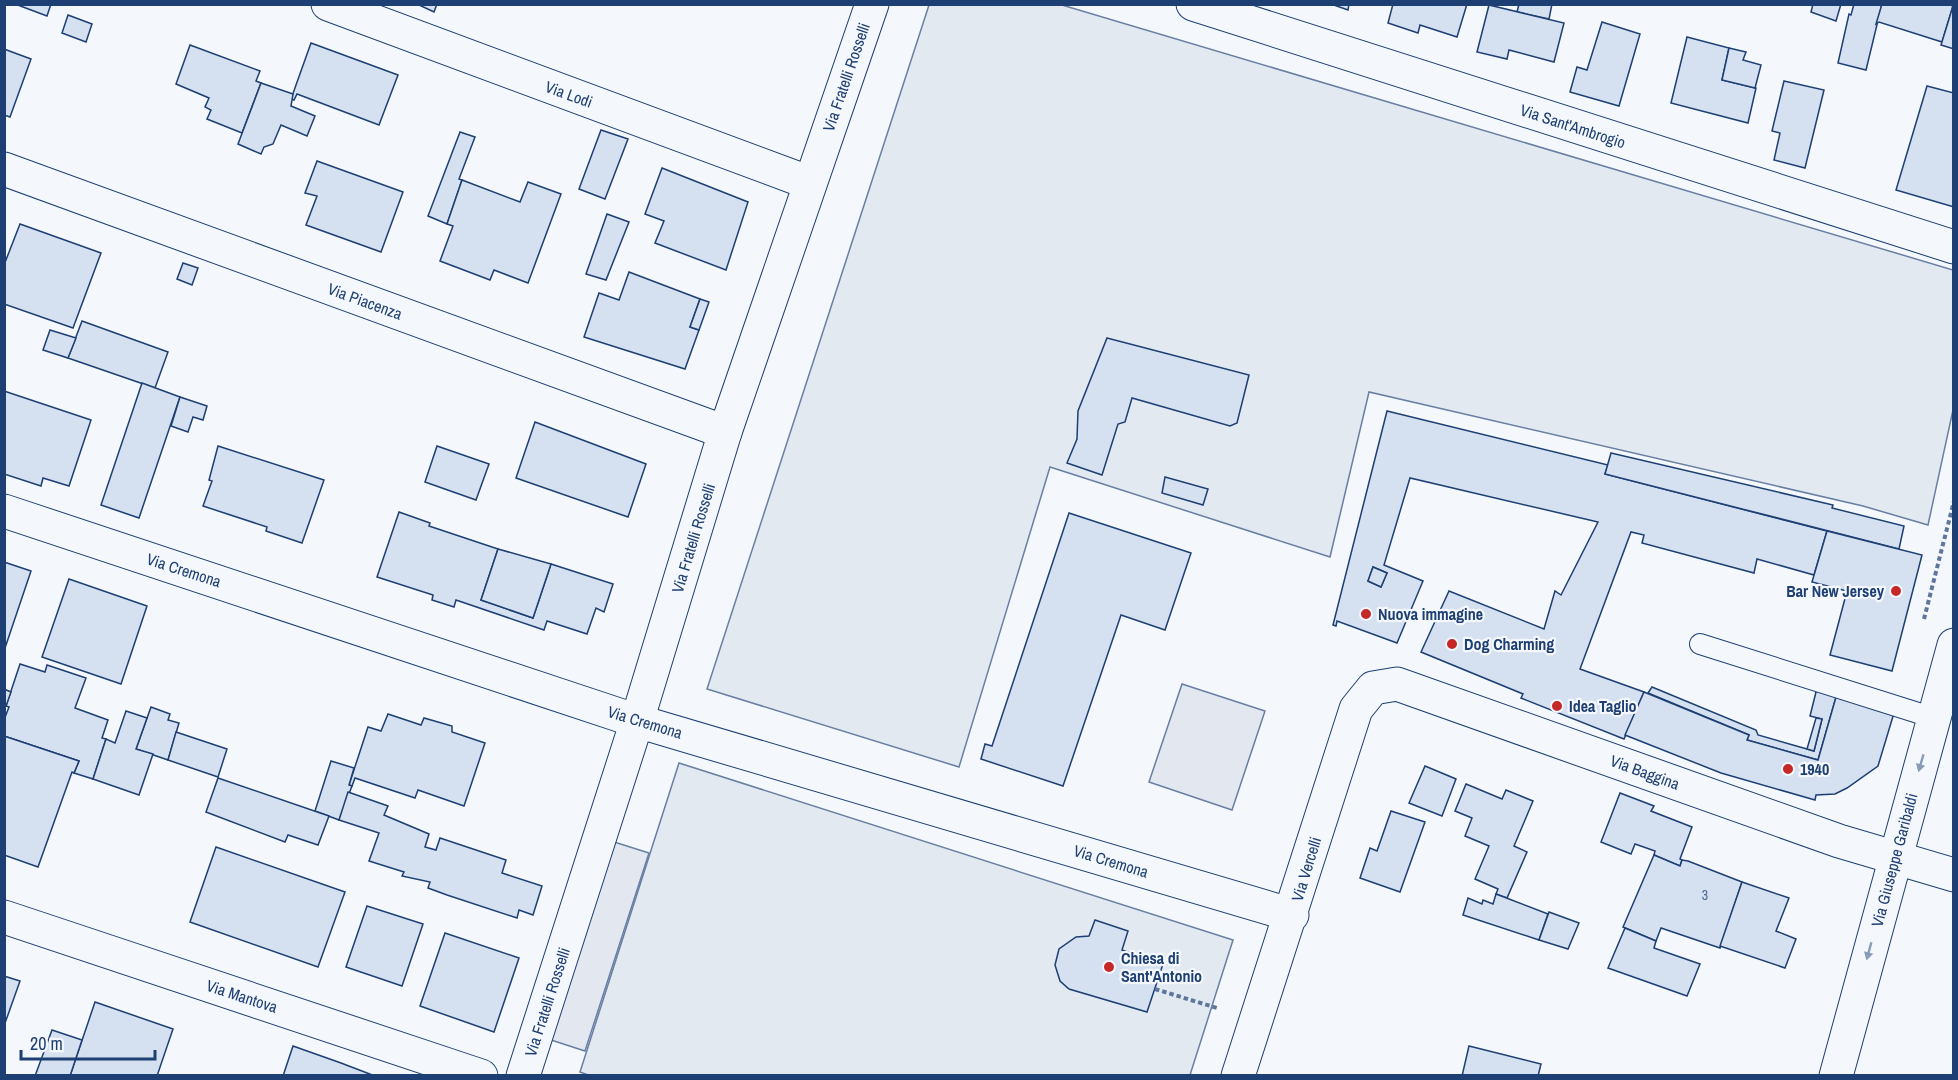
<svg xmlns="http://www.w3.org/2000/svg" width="1958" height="1080" viewBox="0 0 1958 1080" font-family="'Archivo Narrow',sans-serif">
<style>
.green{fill:#e3e9f0;stroke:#687fa3;stroke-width:1.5}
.parking{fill:#e3e8f0;stroke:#687fa3;stroke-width:1.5}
.building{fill:#d5e0f0;stroke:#1d3f73;stroke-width:1.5;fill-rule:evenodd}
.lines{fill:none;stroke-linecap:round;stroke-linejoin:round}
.lane-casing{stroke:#1d3f73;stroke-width:22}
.street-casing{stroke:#1d3f73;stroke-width:35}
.path{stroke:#5e769c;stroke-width:4;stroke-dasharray:4.5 3;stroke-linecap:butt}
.lane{stroke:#f4f7fb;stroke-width:20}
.street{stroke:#f4f7fb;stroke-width:33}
.oneway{fill:#889bb7}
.poi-dot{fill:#c62828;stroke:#f4f7fb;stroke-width:2}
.labels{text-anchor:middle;stroke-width:4.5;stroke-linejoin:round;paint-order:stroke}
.number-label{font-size:14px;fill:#4b6792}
.street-label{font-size:16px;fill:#1d3f73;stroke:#f4f7fb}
.poi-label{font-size:16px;font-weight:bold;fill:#1d3f73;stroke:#f4f7fb;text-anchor:start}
</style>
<rect width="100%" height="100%" fill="#f4f7fb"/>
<g class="green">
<polygon points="929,5 1062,5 1953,270 1953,410 1928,525 1863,506 1369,392 1330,557 1050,467 959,767 707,689"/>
<polygon points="679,763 1233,940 1190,1075 591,1076 580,1072"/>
</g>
<g class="parking">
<polygon points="1182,684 1265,711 1232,810 1149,782"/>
<polygon points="611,841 649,853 585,1051 548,1039"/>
</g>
<g class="building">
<polygon points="15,4 51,4 47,16"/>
<polygon points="417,4 437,4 434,12"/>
<polygon points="1331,4 1349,4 1348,10"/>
<polygon points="1393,4 1467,4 1457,37 1420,25 1418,33 1388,23"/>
<polygon points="1519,4 1552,4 1549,19 1517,12"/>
<polygon points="1813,4 1841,4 1836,21 1811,12"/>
<polygon points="1854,4 1882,4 1866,70 1838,63 1849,14 1851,15"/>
<polygon points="1882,4 1948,4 1953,6 1942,42 1879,22 1876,24"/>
<polygon points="1489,5 1564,23 1554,62 1509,50 1507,59 1477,52"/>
<polygon points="1953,6 1954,6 1954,49 1941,45"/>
<polygon points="68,15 92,24 86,42 62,33"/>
<polygon points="1602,22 1640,34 1619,106 1570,92 1577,67 1587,70"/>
<polygon points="1687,37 1729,48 1722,80 1756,88 1748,123 1671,103"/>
<polygon points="311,43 398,75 379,125 297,94 294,100 291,99"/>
<polygon points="190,45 260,71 256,81 261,83 242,133 207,119 211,110 205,107 209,98 176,84"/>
<polygon points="1729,48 1746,52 1743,60 1761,65 1755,88 1722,80"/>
<polygon points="4,49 31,59 10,117 4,115"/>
<polygon points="1784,81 1824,90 1805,168 1774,160 1780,133 1772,131"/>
<polygon points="261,83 293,94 291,106 315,116 307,136 281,125 273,144 264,147 261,154 238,144"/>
<polygon points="1927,86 1954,93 1954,207 1896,190"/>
<polygon points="601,130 628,139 605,199 579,189"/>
<polygon points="460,132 475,137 459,179 462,180 447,224 428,216"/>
<polygon points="317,161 403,192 381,252 306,225 317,196 305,193"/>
<polygon points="662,168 748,202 726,270 655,243 664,221 645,214"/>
<polygon points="462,180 520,202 528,182 561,194 528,283 494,270 490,280 440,261 453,226 447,224"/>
<polygon points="607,214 629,222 606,280 586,274"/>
<polygon points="20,224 101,253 73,328 4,304 4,265"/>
<polygon points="183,263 198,268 192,285 177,279"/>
<polygon points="629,272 700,299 690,327 699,330 685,369 584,337 599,293 619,300"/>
<polygon points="700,299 709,302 699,330 690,327"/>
<polygon points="82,321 168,352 155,388 68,358"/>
<polygon points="50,330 76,338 68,358 43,350"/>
<polygon points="1107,338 1249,375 1237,423 1230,426 1132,398 1125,422 1118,424 1102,475 1067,463 1077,439 1078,411"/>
<polygon points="142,383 180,397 139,518 101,505"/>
<polygon points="4,391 91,420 69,486 43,478 41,486 4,474"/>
<polygon points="180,397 207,406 203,420 193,417 188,432 171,426"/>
<path d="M 1387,411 L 1608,465 L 1605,474 L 1827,531 L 1814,575 L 1757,559 L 1754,573 L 1642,543 L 1644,535 L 1631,532 L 1580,669 L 1644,692 L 1624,739 L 1521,698 L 1523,694 L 1421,652 L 1449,591 L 1544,629 L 1555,591 L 1561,595 L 1598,522 L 1410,478 L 1384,565 L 1423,581 L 1397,643 L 1337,621 L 1336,626 L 1333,625 ZM 1373,567 L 1387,573 L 1381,587 L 1368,581 Z"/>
<polygon points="535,422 646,464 628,517 516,478"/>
<polygon points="218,446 324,480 302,543 266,531 267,527 203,506 212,481 209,480"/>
<polygon points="437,446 489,464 476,500 425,482"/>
<polygon points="1611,453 1833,505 1832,508 1904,526 1899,549 1605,474"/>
<polygon points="1165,477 1208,489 1203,505 1162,493"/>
<polygon points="399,512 430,523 429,526 498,549 481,600 533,618 551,564 613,584 604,612 596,608 587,634 547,621 544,630 456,600 454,607 432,600 433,595 377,577"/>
<polygon points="1069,513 1191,553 1165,630 1121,615 1063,786 981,759 985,744 992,746"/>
<polygon points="1827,531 1922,555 1892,671 1830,655 1847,591 1812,582"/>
<polygon points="498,549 551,564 533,618 481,600"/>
<polygon points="4,562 31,571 4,651"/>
<polygon points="1373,567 1387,573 1381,587 1368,581"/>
<polygon points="69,579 147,606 121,684 42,657"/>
<polygon points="20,664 45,672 47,665 86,678 75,708 108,720 102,738 106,739 93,779 74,773 79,761 4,736 4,720 9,707 6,706"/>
<polygon points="1652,687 1756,730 1758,735 1814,751 1822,719 1810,716 1817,688 1837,694 1818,760 1747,740 1749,735 1648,693"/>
<polygon points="4,689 11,692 6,706 4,705"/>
<polygon points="1644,692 1749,735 1747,740 1818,760 1836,697 1894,713 1878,766 1847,788 1835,794 1816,795 1815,800 1721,773 1625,735"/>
<polygon points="151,707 170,714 168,720 179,723 168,760 136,749"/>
<polygon points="126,711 147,718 136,749 153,754 139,795 93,779 106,739 115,743"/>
<polygon points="388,714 421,725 424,718 452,726 452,732 485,743 464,806 418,790 415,798 355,778 352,786 349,785 368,727 381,731"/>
<polygon points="1816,718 1822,719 1814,751 1807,749"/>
<polygon points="176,732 227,749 218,777 168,760"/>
<polygon points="4,736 79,761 74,773 72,772 38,867 4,855"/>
<polygon points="331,761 354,768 349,785 352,786 339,820 315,811"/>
<polygon points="1425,766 1456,779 1442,816 1409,803"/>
<polygon points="218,778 329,816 318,845 288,835 285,842 206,812"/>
<polygon points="1466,784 1502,799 1506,790 1533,801 1514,846 1527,852 1507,898 1496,894 1498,889 1475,879 1489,846 1465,836 1472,818 1455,811"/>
<polygon points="348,792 388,806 384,815 429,834 425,847 436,850 440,838 506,860 502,873 542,886 533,915 519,910 517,918 447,895 428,888 430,882 402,876 404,872 369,861 379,833 339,820"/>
<polygon points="1620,793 1654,806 1651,811 1692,827 1680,859 1682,860 1680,866 1654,855 1655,851 1635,844 1631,854 1601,842"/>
<polygon points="1391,811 1425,822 1400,892 1360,878 1370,848 1377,851"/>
<polygon points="216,847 345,892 318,967 190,922"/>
<polygon points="1654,855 1680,866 1682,860 1688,861 1742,882 1720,948 1661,928 1656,941 1623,927"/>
<polygon points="1742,882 1789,898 1776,931 1796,939 1785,968 1720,946"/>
<polygon points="1496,894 1548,914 1539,940 1463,915 1468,898 1482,904 1483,900 1493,904"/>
<polygon points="367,906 423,924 402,986 346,967"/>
<polygon points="1549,912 1579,923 1568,949 1539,940"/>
<polygon points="1095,920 1128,931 1122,950 1163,964 1147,1012 1069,989 1060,981 1055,965 1059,949 1076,937 1089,936"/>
<polygon points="1625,928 1656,941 1654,948 1700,964 1687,996 1608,968"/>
<polygon points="445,933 519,958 494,1032 420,1006"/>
<polygon points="4,976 20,981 4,1026"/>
<polygon points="95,1002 173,1029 157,1076 70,1076"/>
<polygon points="52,1030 82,1040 70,1076 35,1076"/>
<polygon points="293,1046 341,1063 375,1076 283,1076"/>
<polygon points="1469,1046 1541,1064 1538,1076 1462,1076"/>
</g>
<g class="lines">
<defs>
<polyline id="lane" points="1700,644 1934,718"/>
<g id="street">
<polyline points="328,4 810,183"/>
<polyline points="1193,4 1954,247"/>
<polyline points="4,169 725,432"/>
<polyline points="4,511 637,721 1292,915"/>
<polyline points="4,917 481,1076"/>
<polyline points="523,1076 637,721 725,432 872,4"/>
<polyline points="1238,1076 1356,709 1373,688 1397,684 1839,841 1954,875"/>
<polyline points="1836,1076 1954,645"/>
</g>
</defs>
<use href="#lane" class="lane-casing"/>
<use href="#street" class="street-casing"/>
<g class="path">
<polyline points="1924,619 1954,501"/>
<polyline points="1155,989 1217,1008"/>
</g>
<use href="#lane" class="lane"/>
<use href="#street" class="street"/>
</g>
<defs><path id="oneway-solid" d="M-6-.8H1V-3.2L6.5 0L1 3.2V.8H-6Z" transform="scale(1.5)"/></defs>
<g class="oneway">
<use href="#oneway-solid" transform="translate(1921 763) rotate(106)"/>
<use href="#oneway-solid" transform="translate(1869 951) rotate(105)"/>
</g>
<g class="poi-dot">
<circle cx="1896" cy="591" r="6"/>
<circle cx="1366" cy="614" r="6"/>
<circle cx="1452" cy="644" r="6"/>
<circle cx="1557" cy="706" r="6"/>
<circle cx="1788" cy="769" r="6"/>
<circle cx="1109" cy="967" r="6"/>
</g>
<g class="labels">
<g class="number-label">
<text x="1705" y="900">3</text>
</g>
<g class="street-label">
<text transform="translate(846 77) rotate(-71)" y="6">Via Fratelli Rosselli</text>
<text transform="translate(569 94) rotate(20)" y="6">Via Lodi</text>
<text transform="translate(1573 126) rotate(18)" y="6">Via Sant'Ambrogio</text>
<text transform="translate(365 301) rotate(20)" y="6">Via Piacenza</text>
<text transform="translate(693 538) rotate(-73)" y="6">Via Fratelli Rosselli</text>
<text transform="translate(184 570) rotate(18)" y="6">Via Cremona</text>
<text transform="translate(645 722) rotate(17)" y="6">Via Cremona</text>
<text transform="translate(1645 772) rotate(20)" y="6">Via Baggina</text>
<text transform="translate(1894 860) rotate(-75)" y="6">Via Giuseppe Garibaldi</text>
<text transform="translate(1111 861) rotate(17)" y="6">Via Cremona</text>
<text transform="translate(1306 869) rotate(-73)" y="6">Via Vercelli</text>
<text transform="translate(242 996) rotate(18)" y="6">Via Mantova</text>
<text transform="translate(547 1002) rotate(-72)" y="6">Via Fratelli Rosselli</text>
</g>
<g class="poi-label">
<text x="1884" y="597" text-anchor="end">Bar New Jersey</text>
<text x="1378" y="620">Nuova immagine</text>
<text x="1464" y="650">Dog Charming</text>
<text x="1569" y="712">Idea Taglio</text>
<text x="1800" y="775">1940</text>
<text x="1121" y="964">Chiesa di<tspan x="1121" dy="18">Sant'Antonio</tspan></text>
</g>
</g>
<rect width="1958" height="1080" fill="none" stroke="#1d3f73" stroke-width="12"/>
<path d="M21 1050v9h134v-9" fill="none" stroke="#1d3f73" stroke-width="3"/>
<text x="30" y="1050" font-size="18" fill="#1d3f73" stroke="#f4f7fb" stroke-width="4.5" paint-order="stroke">20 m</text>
</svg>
